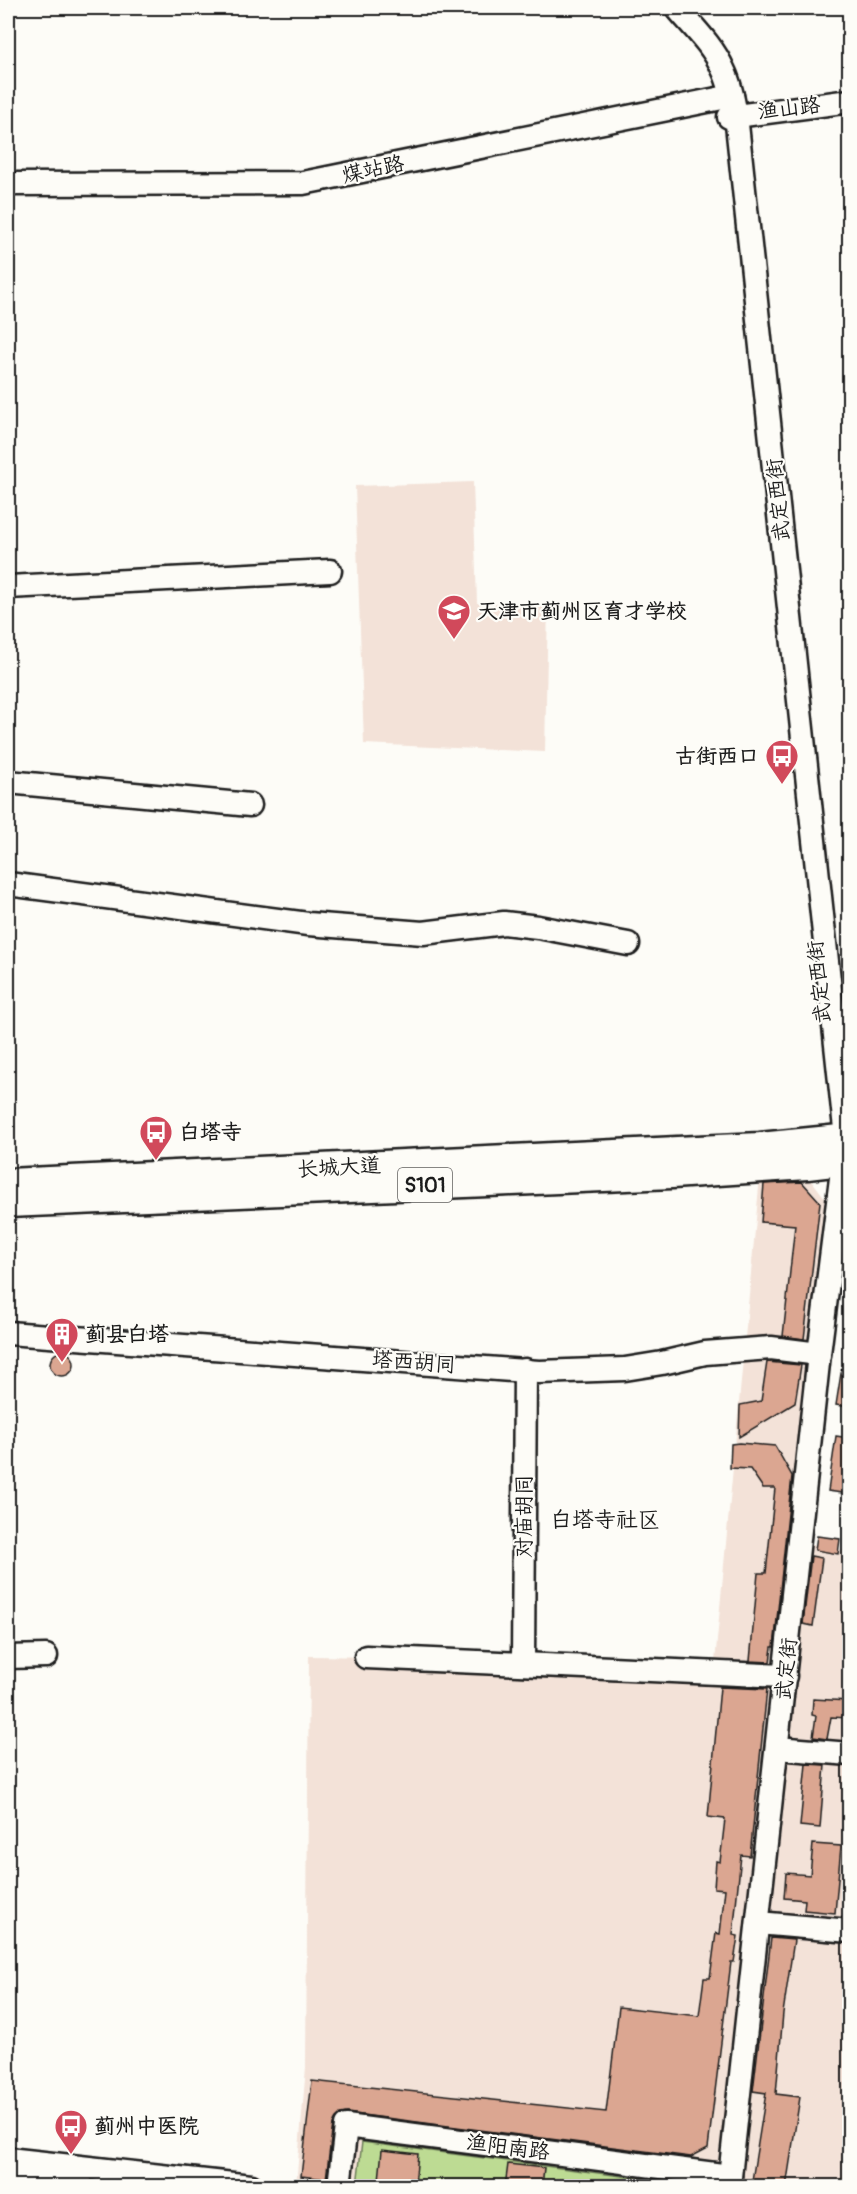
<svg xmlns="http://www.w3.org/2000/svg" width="857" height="2194" viewBox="0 0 857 2194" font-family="Pangolin,'LXGW WenKai TC',sans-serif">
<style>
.built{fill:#f3e2d8}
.green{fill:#bddb93;stroke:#6c7c58;stroke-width:1.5}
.building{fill:#dba691;stroke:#1c1c1c;stroke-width:1.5}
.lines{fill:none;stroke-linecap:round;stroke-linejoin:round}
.minor-casing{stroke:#1c1c1c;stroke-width:27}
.major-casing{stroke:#1c1c1c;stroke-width:33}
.minor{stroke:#fdfcf7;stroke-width:22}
.major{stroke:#fdfcf7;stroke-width:28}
.labels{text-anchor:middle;stroke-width:4.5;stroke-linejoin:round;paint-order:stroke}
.shield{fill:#fdfcf7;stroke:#605f5e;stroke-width:1.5}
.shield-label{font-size:20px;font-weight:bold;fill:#1c1c1c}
.street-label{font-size:21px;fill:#1c1c1c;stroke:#fdfcf7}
.poi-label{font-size:21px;font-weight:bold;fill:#1c1c1c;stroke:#fdfcf7;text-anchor:start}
.neighbourhood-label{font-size:22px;fill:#1c1c1c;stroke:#fdfcf7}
</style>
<rect width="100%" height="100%" fill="#fdfcf7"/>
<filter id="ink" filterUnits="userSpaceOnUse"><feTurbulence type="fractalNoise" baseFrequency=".0167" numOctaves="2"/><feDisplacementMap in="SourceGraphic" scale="12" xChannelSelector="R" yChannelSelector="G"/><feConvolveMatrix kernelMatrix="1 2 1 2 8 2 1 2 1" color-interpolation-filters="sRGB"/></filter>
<g filter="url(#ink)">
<g class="built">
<polygon points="473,482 477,603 548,604 545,752 364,744 355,486"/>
<polygon points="760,1176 809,1177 825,1198 791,1541 849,1551 849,2186 296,2186 306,2067 309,1656 715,1662"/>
</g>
<polygon class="green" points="362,2142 683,2184 682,2186 357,2186"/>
<g class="building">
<polygon points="802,1182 820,1202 804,1339 783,1336 795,1225 761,1222 764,1184"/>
<circle cx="62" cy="1364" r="12"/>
<polygon points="767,1362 801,1365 795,1403 739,1437 740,1405 761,1401"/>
<polygon points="842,1367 849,1368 849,1407 836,1405"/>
<polygon points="836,1436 849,1438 849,1494 828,1491"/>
<polygon points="739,1443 775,1446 792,1476 774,1647 772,1647 770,1662 750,1661 758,1573 766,1573 775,1488 763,1488 750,1469 730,1468 731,1444"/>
<polygon points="817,1536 840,1539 838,1554 815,1550"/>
<polygon points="811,1556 822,1558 813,1626 803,1624"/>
<polygon points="720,1687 767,1689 750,1856 741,1855 733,1935 738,1936 734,1962 731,1962 708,2148 691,2157 347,2113 340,2114 333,2124 326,2179 301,2176 312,2081 606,2112 619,2007 699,2016 704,1978 710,1978 716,1933 720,1934 725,1889 714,1888 716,1861 720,1862 725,1819 708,1817"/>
<polygon points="813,1699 849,1701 849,1718 831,1717 827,1739 813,1737 816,1716 812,1715"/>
<polygon points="806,1764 825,1765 820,1828 800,1826"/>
<polygon points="813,1844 841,1846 835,1913 804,1910 805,1900 784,1898 786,1873 810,1875"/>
<polygon points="771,1938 794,1940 783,2013 776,2094 800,2097 786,2187 751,2187 766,2093 753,2091"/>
<polygon points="382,2150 418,2154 415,2185 379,2180"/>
<polygon points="508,2164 544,2168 542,2187 505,2187"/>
</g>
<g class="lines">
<defs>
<g id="minor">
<path d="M 677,8 C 693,27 713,46 723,69 C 730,83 733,99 736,115 L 846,1138 L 819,1354 L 729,2186"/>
<polyline points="729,117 850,101"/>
<polyline points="8,184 303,183 732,96"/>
<polyline points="8,587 330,571"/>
<polyline points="8,782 250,805"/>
<polyline points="8,884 308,924 423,933 504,923 538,927 628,944"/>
<polyline points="8,1333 539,1372 625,1369 662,1363 705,1353 771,1348 819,1354"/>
<polyline points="8,1657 46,1656"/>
<polyline points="366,1657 785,1676"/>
<polyline points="523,1663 525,1370"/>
<polyline points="777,1748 850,1754"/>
<polyline points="758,1923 850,1931"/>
<polyline points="8,2159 251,2186"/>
<polyline points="8,2178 82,2186"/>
<polyline points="339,2186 346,2126 730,2176"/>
</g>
<g id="major">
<polyline points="8,1183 760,1147 850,1138"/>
<polyline points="8,1203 672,1174 807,1165 850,1160"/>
</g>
</defs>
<use href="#minor" class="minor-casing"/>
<use href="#major" class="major-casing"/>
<use href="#minor" class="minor"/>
<use href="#major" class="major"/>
</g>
</g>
<defs>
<symbol id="school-pin" viewBox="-11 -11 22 30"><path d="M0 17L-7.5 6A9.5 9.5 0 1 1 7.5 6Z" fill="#d1495b" stroke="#fdfcf7"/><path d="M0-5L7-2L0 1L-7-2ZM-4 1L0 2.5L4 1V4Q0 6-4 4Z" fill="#fff"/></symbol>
<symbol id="bus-pin" viewBox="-11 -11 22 30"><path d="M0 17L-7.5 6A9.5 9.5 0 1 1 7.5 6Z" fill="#d1495b" stroke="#fdfcf7"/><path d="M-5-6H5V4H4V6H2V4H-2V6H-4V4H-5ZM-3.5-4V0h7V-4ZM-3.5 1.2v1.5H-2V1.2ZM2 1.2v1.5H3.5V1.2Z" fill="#fff"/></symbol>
<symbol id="building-pin" viewBox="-11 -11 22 30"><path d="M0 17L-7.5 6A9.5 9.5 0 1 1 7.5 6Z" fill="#d1495b" stroke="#fdfcf7"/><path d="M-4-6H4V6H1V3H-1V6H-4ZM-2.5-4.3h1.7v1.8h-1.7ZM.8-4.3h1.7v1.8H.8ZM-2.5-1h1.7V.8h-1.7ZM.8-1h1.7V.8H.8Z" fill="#fff"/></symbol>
</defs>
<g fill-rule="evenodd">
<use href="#school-pin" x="435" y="592" width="38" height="52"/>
<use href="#bus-pin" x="763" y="737" width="38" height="52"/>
<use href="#bus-pin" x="137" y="1113" width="38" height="52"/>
<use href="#building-pin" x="43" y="1315" width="38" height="52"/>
<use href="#bus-pin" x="52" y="2107" width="38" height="52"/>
</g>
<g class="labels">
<rect class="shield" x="398" y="1168" width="54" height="34" rx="4.5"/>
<g class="shield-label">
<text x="425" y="1192">S101</text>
</g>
<g class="street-label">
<text transform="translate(789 108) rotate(-7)" y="7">渔山路</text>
<text transform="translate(373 169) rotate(-12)" y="7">煤站路</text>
<text transform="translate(778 500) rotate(-96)" y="7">武定西街</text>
<text transform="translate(819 982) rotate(-96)" y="7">武定西街</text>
<text transform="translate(339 1167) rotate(-3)" y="7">长城大道</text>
<text transform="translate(414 1362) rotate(4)" y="7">塔西胡同</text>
<text transform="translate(524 1516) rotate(-90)" y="7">对庙胡同</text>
<text transform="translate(786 1669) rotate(-84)" y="7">武定街</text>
<text transform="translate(508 2147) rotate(7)" y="7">渔阳南路</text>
</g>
<g class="poi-label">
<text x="477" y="618">天津市蓟州区育才学校</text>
<text x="759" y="763" text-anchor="end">古街西口</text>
<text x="179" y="1139">白塔寺</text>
<text x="85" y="1341">蓟县白塔</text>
<text x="94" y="2133">蓟州中医院</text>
</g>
<g class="neighbourhood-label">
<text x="605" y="1527">白塔寺社区</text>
</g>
</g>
<rect width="857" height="2194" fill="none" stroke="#fdfcf7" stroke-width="30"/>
<rect x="15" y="15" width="827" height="2164" fill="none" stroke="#1c1c1c" stroke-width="2" filter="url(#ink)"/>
</svg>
